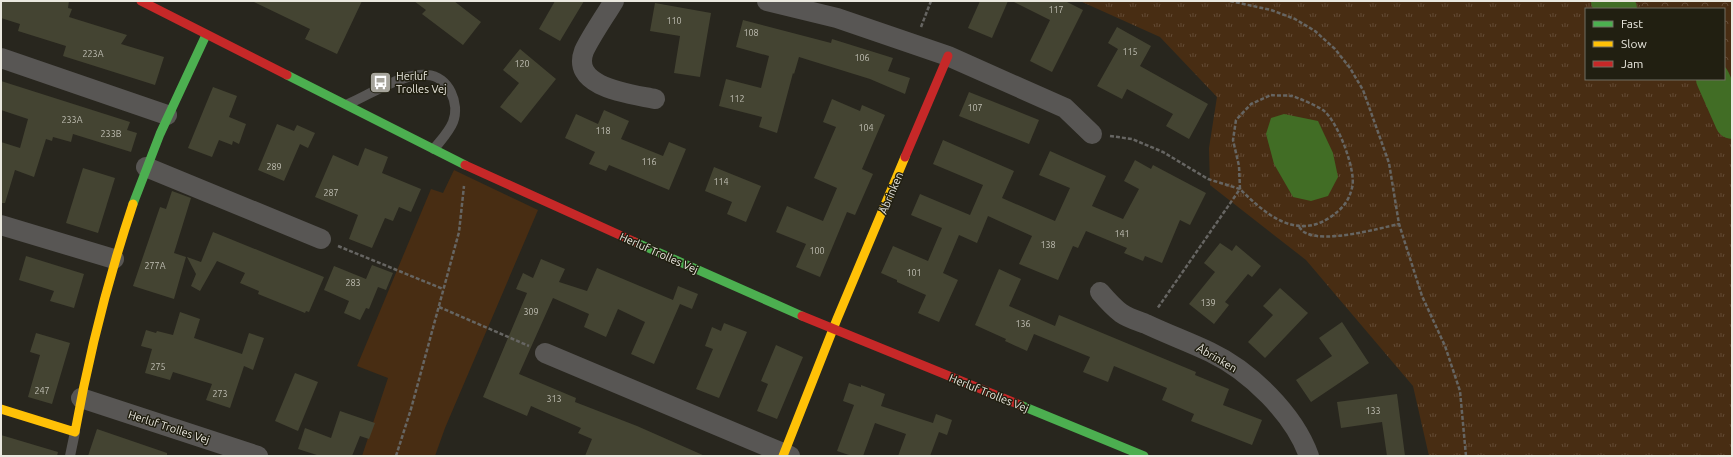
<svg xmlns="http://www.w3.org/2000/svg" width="1733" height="457" viewBox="0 0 1733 457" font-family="Ubuntu,sans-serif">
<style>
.grass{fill:url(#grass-tufts)}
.forest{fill:url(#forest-crowns)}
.green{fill:#482d13}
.water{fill:#416d25}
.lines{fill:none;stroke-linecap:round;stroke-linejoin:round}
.river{stroke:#416d25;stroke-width:34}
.building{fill:#444432}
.path{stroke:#666562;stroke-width:2.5;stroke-dasharray:4 2;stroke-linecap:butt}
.lane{stroke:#585654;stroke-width:10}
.street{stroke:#585654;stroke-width:20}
.fast{stroke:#4caf50;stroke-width:9}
.slow{stroke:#ffc107;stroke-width:9}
.jam{stroke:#c62828;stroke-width:9}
.labels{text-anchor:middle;stroke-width:3;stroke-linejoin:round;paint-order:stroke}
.number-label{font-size:9px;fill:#c0bfb4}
.poi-label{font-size:11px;fill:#eae8df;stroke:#211f11;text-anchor:start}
.street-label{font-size:11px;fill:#eae8df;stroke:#211f11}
</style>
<defs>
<pattern id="grass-tufts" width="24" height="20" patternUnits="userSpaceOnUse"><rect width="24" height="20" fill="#482d13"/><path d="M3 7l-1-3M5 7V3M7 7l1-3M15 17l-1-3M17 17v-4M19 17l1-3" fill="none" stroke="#634b35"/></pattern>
<pattern id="forest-crowns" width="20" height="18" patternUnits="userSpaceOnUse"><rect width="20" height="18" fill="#482d13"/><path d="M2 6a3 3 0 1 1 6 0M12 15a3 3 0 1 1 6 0" fill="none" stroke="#634b35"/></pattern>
</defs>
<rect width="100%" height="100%" fill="#28261e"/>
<polygon class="grass" points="1080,1 1634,1 1646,9 1586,9 1586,79 1721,79 1732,102 1732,456 1429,456 1413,386 1306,260 1210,185 1209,148 1217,97 1160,37"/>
<polygon class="forest" points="1634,1 1732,1 1732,102 1721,79 1724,79 1724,9 1646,9"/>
<polygon class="green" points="454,170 538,210 445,428 435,456 362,456 388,378 357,366 431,189 443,193"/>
<polygon class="water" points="1284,114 1318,121 1333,153 1338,177 1328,196 1311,201 1293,197 1274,164 1266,134 1271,118"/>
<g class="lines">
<g class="river">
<polyline points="1608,1 1620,9"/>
<polyline points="1713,79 1732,122"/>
</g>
</g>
<g class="building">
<polygon points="1,1 69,1 68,8 72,9 69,17 127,35 121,44 164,57 155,85 63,56 66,46 18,31 20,24 1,18"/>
<polygon points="252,1 362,1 337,54 305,39 310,29"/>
<polygon points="414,1 454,1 481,22 463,45 422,14 426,10"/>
<polygon points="555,1 584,1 560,41 539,29"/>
<polygon points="980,1 1008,1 992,38 968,28"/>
<polygon points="1012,1 1065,1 1083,10 1052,72 1030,61 1050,20"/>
<polygon points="655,3 711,13 700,77 674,73 680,36 650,31"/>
<polygon points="743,20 831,43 832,39 893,58 888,71 910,78 905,94 870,79 799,57 794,74 793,73 777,133 759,127 762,117 719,106 726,79 761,88 769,56 736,47"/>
<polygon points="1117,27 1151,46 1140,66 1208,104 1189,139 1166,126 1173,114 1127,89 1122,99 1097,86 1118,49 1108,43"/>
<polygon points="520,49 556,79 521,123 500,107 519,83 503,70"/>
<polygon points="1,81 130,122 127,130 137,133 131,152 73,134 71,142 53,137 52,141 46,139 34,177 15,170 5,203 1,203 1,142 20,148 28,119 1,110"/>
<polygon points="213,87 237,96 229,117 246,124 239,144 233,141 232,145 219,140 212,157 188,148"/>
<polygon points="969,92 1039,120 1029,144 959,116"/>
<polygon points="832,99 860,111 862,105 885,115 862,169 873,174 855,215 847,212 820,277 796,267 806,244 776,232 787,206 823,221 837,188 814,178 836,127 823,122"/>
<polygon points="604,110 629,121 621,139 663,156 669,142 686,149 669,190 609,165 606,171 589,164 595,152 565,138 576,114 598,124"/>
<polygon points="277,124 294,131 297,125 315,133 308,148 300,144 284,181 258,170"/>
<polygon points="943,140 1014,171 1002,198 1055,221 1070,188 1039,175 1050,151 1106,176 1092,206 1123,219 1139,189 1124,181 1135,160 1151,169 1153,165 1206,193 1190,225 1180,220 1162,263 1145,256 1143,261 1124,253 1127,248 1086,231 1078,248 1073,246 1058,280 1019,264 1032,236 988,216 977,243 959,235 943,273 958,280 939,322 918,313 926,295 897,282 897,280 881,273 893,246 928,261 942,228 911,215 920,194 970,215 983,185 933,164"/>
<polygon points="365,148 388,157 382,173 421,189 411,212 399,207 393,221 385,218 372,248 349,239 358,215 315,197 333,155 358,166"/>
<polygon points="714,167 761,186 746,222 727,214 732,202 705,191"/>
<polygon points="83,168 115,178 98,233 66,223"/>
<polygon points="172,191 191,198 174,253 186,257 174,299 133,286 160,207 166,209"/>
<polygon points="213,232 324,277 309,312 306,311 305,313 258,294 259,291 240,283 245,273 217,261 200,291 191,286 196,274 187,257 201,262"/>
<polygon points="1220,243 1232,251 1236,245 1261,266 1252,277 1248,274 1225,302 1229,305 1214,324 1189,304 1215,272 1204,263"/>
<polygon points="26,256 84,274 74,308 50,301 54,291 19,280"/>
<polygon points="541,259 565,269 559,282 587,291 597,268 673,300 678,286 698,294 692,309 680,304 654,364 631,354 645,322 618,309 606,337 584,327 589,314 553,298 519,374 576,398 575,402 637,426 705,456 585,456 592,439 578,433 581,428 531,406 527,416 483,397 527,293 516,289 523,273 533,278"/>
<polygon points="372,265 393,273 386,290 378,287 369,309 366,308 360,320 344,313 349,301 324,290 334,266 366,279"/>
<polygon points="999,269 1021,279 1009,306 1055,326 1059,315 1196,372 1195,375 1229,389 1223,405 1262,420 1252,445 1191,421 1194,414 1162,400 1167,388 1114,366 1108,382 1083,372 1090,357 1034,334 1027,351 1005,341 1006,339 975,325"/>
<polygon points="1280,288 1308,313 1265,358 1248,342 1273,315 1263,306"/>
<polygon points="180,312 200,319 194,338 242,354 249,333 264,338 253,370 244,366 230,408 206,400 212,384 173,372 170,380 145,373 152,349 141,346 146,330 156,333 157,331 173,335"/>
<polygon points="1342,322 1369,363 1311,402 1296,380 1332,356 1319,338"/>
<polygon points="724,323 747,332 719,398 696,389 713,349 705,346 712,327 721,331"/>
<polygon points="36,333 70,343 52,404 28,397 40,355 30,352"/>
<polygon points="776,345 803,357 777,419 757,411 768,384 761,381"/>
<polygon points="295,373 318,382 298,431 275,421"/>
<polygon points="849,383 861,387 861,385 885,394 881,406 933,423 936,414 952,420 947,435 939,432 930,456 898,456 906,434 875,423 863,456 852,456 837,451 854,405 843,401"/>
<polygon points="1397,394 1405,456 1387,456 1382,422 1341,428 1337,402"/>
<polygon points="340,411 375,423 369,439 360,436 352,456 320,456 298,449 305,428 331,438"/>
<polygon points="97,429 167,453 167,456 88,456"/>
<polygon points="1,435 58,452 57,456 1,456"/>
</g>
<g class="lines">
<g class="path">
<polyline points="1230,1 1271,10 1295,19 1315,31 1335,49 1350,68 1363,90 1389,163 1399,224 1422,296 1445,346 1460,391 1466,456"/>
<polyline points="921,27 931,1"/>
<path d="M 1271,95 C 1278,96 1286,95 1292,96 C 1299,98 1317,106 1323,110 C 1337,120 1357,171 1352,188 C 1348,203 1342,209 1329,218 C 1295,240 1264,213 1240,189 L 1239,166 L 1233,140 L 1236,120 L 1251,104 Z"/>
<polyline points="1110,136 1132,139 1163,152 1208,179 1240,189 1157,309"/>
<path d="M 1299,227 C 1301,229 1303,232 1306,233 C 1326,243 1377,229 1399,224"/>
<polyline points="338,246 443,289"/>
<polyline points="439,307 529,346"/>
<polyline points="396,456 411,409 459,232 464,186"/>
</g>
<g class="lane">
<path d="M 348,104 C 366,96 394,79 412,76 C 417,75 423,74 427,75 C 449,76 460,104 453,122 C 449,132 441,140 434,149"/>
<polyline points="70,456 75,432"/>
</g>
<g class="street">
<path d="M 614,1 C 605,16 591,36 584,51 C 570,88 632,94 655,99"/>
<polyline points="767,1 837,18 948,56 1065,108 1092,134"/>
<polyline points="1,58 167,115"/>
<polyline points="146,167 321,239"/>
<polyline points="1,225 114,259"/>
<path d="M 1100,292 C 1106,299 1113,307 1121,313 C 1128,318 1138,321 1146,324 C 1167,334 1189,342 1210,352 C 1250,371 1294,414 1309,456"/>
<polyline points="545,353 790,456"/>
<polyline points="81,398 258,456"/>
</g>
<g class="fast">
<polyline points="287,75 465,165"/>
<polyline points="133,204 160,134 206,35"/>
<polyline points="635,242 802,316"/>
<polyline points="1020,405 1144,456"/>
</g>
<g class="slow">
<path d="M 1,409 L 75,432 C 89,354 108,279 133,204"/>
<polyline points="783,456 837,319 905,157"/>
</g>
<g class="jam">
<polyline points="141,1 287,75"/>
<polyline points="905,157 948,56"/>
<polyline points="465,165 635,242"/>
<polyline points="802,316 1020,405"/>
</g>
</g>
<defs>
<symbol id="bus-square" viewBox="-11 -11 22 22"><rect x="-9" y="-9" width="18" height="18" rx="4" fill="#a6a49b" stroke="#211f11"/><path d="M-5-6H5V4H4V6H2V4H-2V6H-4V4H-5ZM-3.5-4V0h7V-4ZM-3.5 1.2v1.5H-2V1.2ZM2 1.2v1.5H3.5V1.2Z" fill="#fff"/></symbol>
</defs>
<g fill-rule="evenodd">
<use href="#bus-square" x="368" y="70" width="25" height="25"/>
</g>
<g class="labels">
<g class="number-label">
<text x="1056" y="13">117</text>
<text x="674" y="24">110</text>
<text x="751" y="36">108</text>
<text x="1130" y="55">115</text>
<text x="93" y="57">223A</text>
<text x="862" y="61">106</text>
<text x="522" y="67">120</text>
<text x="737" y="102">112</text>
<text x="975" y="111">107</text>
<text x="72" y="123">233A</text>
<text x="866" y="131">104</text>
<text x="603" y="134">118</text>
<text x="111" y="137">233B</text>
<text x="649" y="165">116</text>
<text x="274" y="170">289</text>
<text x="721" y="185">114</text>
<text x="331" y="196">287</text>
<text x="1122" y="237">141</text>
<text x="1048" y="248">138</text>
<text x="817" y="254">100</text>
<text x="155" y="269">277A</text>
<text x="914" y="276">101</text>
<text x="353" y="286">283</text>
<text x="1208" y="306">139</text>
<text x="531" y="315">309</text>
<text x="1023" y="327">136</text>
<text x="158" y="370">275</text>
<text x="42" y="394">247</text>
<text x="220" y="397">273</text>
<text x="554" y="402">313</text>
<text x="1373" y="414">133</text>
</g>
<g class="poi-label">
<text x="396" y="80">Herluf<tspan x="396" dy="13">Trolles Vej</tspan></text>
</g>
<g class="street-label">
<text transform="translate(891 193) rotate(-67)" y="4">Åbrinken</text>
<text transform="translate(659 253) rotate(24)" y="4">Herluf Trolles Vej</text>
<text transform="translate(1217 358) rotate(30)" y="4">Åbrinken</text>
<text transform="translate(989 393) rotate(22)" y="4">Herluf Trolles Vej</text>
<text transform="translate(169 427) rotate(18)" y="4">Herluf Trolles Vej</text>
</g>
</g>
<rect width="1733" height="457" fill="none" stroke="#eae8df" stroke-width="4"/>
<rect x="1585" y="8" width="140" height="72" fill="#211f11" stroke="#716f63"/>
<rect x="1593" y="21" width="20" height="6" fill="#4caf50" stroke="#716f63"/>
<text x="1621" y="28" font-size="12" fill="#eae8df">Fast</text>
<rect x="1593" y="41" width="20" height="6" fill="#ffc107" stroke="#716f63"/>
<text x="1621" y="48" font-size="12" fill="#eae8df">Slow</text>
<rect x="1593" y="61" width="20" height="6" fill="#c62828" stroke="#716f63"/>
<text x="1621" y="68" font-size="12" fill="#eae8df">Jam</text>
</svg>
